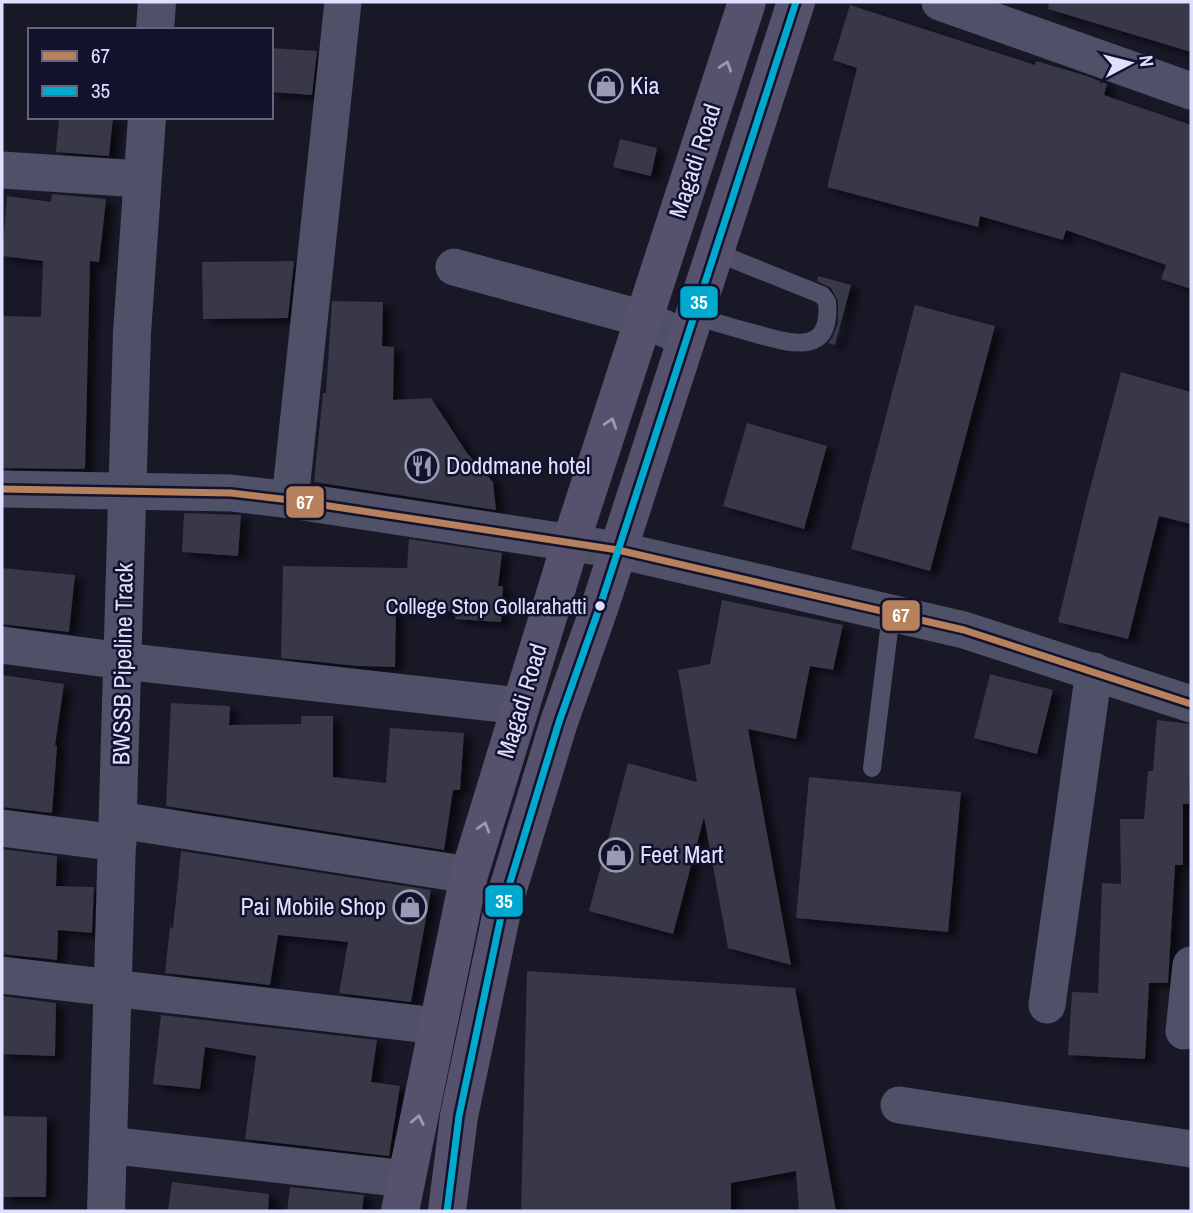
<svg xmlns="http://www.w3.org/2000/svg" width="1193" height="1213" viewBox="0 0 1193 1213" font-family="'Archivo Narrow',sans-serif">
<style>
.building{fill:#373748;filter:url(#shadow)}
.lines{fill:none;stroke-linecap:round;stroke-linejoin:round}
.service{stroke:#4e5167;stroke-width:18}
.minor{stroke:#4e5167;stroke-width:37}
.tertiary{stroke:#4e5167;stroke-width:38}
.primary{stroke:#56516d;stroke-width:38}
.bus-1-casing{stroke:#12122d;stroke-width:12}
.bus-2-casing{stroke:#12122d;stroke-width:12}
.bus-1{stroke:#b6815c;stroke-width:7}
.bus-2{stroke:#00a9ce;stroke-width:7}
.oneway{stroke:#9a98b6}
.bus-dot{fill:#dee0ff;stroke:#12122d;stroke-width:2.5}
.labels{text-anchor:middle;stroke-width:5;stroke-linejoin:round;paint-order:stroke}
.bus-label{font-size:22px;fill:#dee0ff;stroke:#12122d;text-anchor:end}
.poi-label{font-size:24px;fill:#dee0ff;stroke:#12122d;text-anchor:start}
.street-label{font-size:24px;fill:#dee0ff;stroke:#12122d}
.line-badge{stroke:#12122d;stroke-width:2.5}
.badge-label{font-size:19px;text-anchor:middle;font-weight:bold;fill:#fff}
</style>
<defs>
<filter id="shadow"><feDropShadow dx="8" dy="4.5" stdDeviation="3.5" flood-color="#0009"/></filter>
</defs>
<rect width="100%" height="100%" fill="#181827"/>
<g class="building">
<polygon points="1049,2 1191,2 1191,52 1048,9"/>
<polygon points="850,5 1035,65 1036,61 1087,76 1107,84 1104,95 1191,125 1191,289 1161,279 1166,265 1066,230 1063,240 980,216 978,227 827,187 857,68 833,60"/>
<polygon points="271,48 317,51 312,95 271,92"/>
<polygon points="59,117 113,117 109,156 56,152"/>
<polygon points="620,139 657,148 651,176 613,167"/>
<polygon points="52,194 106,199 99,262 90,261 85,469 2,468 2,316 41,317 43,261 2,256 7,196 51,202"/>
<polygon points="294,261 288,318 203,319 202,262"/>
<polygon points="818,276 851,285 835,345 828,343 833,336 838,323 838,301 831,288 817,281"/>
<polygon points="332,301 383,302 382,346 394,347 393,400 431,398 467,453 493,482 496,510 314,482 323,393 326,393"/>
<polygon points="915,305 995,326 930,571 851,549"/>
<polygon points="1121,372 1191,392 1191,524 1159,516 1128,639 1058,622 1088,496"/>
<polygon points="747,423 827,446 804,529 723,506"/>
<polygon points="184,513 241,515 238,556 182,552"/>
<polygon points="409,539 502,553 498,586 503,586 501,622 455,619 456,612 396,607 395,667 358,666 281,658 283,566 407,568"/>
<polygon points="2,568 75,575 69,632 2,624"/>
<polygon points="722,600 843,625 833,670 810,666 796,739 748,729 791,965 728,948 704,817 673,934 589,911 628,763 697,782 678,670 710,664"/>
<polygon points="990,674 1053,690 1037,754 974,738"/>
<polygon points="2,675 64,684 55,745 57,746 52,813 2,807"/>
<polygon points="171,703 230,706 229,725 301,724 301,716 333,716 333,777 386,783 390,728 464,733 460,790 453,790 444,850 166,806"/>
<polygon points="1157,720 1191,724 1189,804 1183,804 1183,865 1175,865 1168,983 1149,983 1145,1059 1068,1055 1072,992 1098,993 1102,883 1121,884 1120,819 1144,819 1148,771 1153,771"/>
<polygon points="809,777 961,792 948,932 796,918"/>
<polygon points="2,849 57,856 56,886 94,887 92,933 58,930 57,960 2,954"/>
<polygon points="181,851 431,890 411,1002 339,993 348,942 278,935 270,985 165,973 170,927 173,928"/>
<polygon points="527,971 795,988 836,1211 799,1211 796,1171 731,1183 731,1211 521,1211"/>
<polygon points="2,996 56,1003 55,1056 2,1054"/>
<polygon points="161,1015 377,1040 371,1082 400,1086 389,1156 245,1139 256,1056 205,1047 200,1089 153,1084"/>
<polygon points="2,1116 47,1117 46,1197 2,1197"/>
<polygon points="172,1182 269,1194 268,1211 168,1211"/>
<polygon points="290,1187 364,1195 362,1211 287,1211"/>
</g>
<g class="lines">
<g class="service">
<path d="M 694,316 C 714,322 734,328 753,333 C 789,343 832,358 827,302 L 822,295 L 715,252"/>
<polyline points="872,768 891,614"/>
</g>
<g class="minor">
<polyline points="940,2 1191,91"/>
<polyline points="2,170 141,179"/>
<polyline points="454,267 644,319 687,339"/>
<polyline points="2,489 231,493 290,500 618,550 964,630 1191,704"/>
<polyline points="290,500 343,2"/>
<polyline points="2,645 123,661 520,706"/>
<polyline points="119,820 469,875"/>
<polyline points="2,828 118,843"/>
<polyline points="2,975 437,1026"/>
<polyline points="1047,1005 1094,671"/>
<polyline points="1184,1031 1191,965"/>
<polyline points="899,1105 1191,1149"/>
<polyline points="108,1145 406,1179"/>
</g>
<g class="tertiary">
<polyline points="155,30 157,2"/>
<polyline points="106,1211 132,333 147,117"/>
</g>
<g class="primary">
<polyline points="400,1211 469,875 571,542 747,2"/>
<polyline points="447,1211 459,1116 504,902 559,722 600,606 796,2"/>
</g>
<defs>
<polyline id="bus-1" points="2,489 231,493 290,500 618,550 964,630 1191,704"/>
<polyline id="bus-2" points="447,1211 459,1116 504,902 559,722 600,606 796,2"/>
</defs>
<use href="#bus-1" class="bus-1-casing"/>
<use href="#bus-2" class="bus-2-casing"/>
<use href="#bus-1" class="bus-1"/>
<use href="#bus-2" class="bus-2"/>
</g>
<defs><path id="oneway-chevron" d="M-2-3.5L2.5 0L-2 3.5" fill="none" stroke-width="1.6" stroke-linecap="round" stroke-linejoin="round" transform="scale(1.75)"/></defs>
<g class="oneway">
<use href="#oneway-chevron" transform="translate(726 66) rotate(-72)"/>
<use href="#oneway-chevron" transform="translate(611 423) rotate(-72)"/>
<use href="#oneway-chevron" transform="translate(484 827) rotate(-73)"/>
<use href="#oneway-chevron" transform="translate(418 1120) rotate(-78)"/>
</g>
<defs>
<symbol id="shop-ring" viewBox="-11 -11 22 22"><circle r="9.5" fill="#12122d" stroke="#999ab3" stroke-width="1.5"/><path d="M-5-2.5h2.3a2.7 3.5 0 0 1 5.4 0H5L5.5 6h-11ZM-1.5-2.5h3a1.5 2.3 0 0 0-3 0Z" fill="#999ab3"/></symbol>
<symbol id="restaurant-ring" viewBox="-11 -11 22 22"><circle r="9.5" fill="#12122d" stroke="#999ab3" stroke-width="1.5"/><path d="M-5-6h1v4h1v-4h1v4h1v-4h1v5L-1.5 .5V6h-2V.5L-5-1ZM5-6V6H3V1.5H1.5Q1.5-4 5-6Z" fill="#999ab3"/></symbol>
</defs>
<g fill-rule="evenodd">
<use href="#shop-ring" x="587" y="67" width="38" height="38"/>
<use href="#restaurant-ring" x="403" y="447" width="38" height="38"/>
<use href="#shop-ring" x="597" y="836" width="38" height="38"/>
<use href="#shop-ring" x="391" y="888" width="38" height="38"/>
</g>
<circle class="bus-dot" cx="600" cy="606" r="6"/>
<g class="labels">
<g class="bus-label">
<text x="587" y="614">College Stop Gollarahatti</text>
</g>
<g class="poi-label">
<text x="630" y="94">Kia</text>
<text x="446" y="474">Doddmane hotel</text>
<text x="640" y="863">Feet Mart</text>
<text x="386" y="915" text-anchor="end">Pai Mobile Shop</text>
</g>
<g class="street-label">
<text transform="translate(695 161) rotate(-72)" y="8">Magadi Road</text>
<text transform="translate(123 664) rotate(-89)" y="8">BWSSB Pipeline Track</text>
<text transform="translate(522 701) rotate(-73)" y="8">Magadi Road</text>
</g>
</g>
<g class="line-badge">
<rect x="679" y="285" width="40" height="34" rx="7" fill="#00a9ce"/>
<rect x="285" y="485" width="40" height="34" rx="7" fill="#b6815c"/>
<rect x="881" y="599" width="40" height="33" rx="7" fill="#b6815c"/>
<rect x="484" y="884" width="40" height="34" rx="7" fill="#00a9ce"/>
</g>
<g class="badge-label">
<text x="699" y="309">35</text>
<text x="305" y="509">67</text>
<text x="901" y="622">67</text>
<text x="504" y="908">35</text>
</g>
<rect width="1193" height="1213" fill="none" stroke="#dee0ff" stroke-width="7"/>
<rect x="28" y="28" width="245" height="91" fill="#12122d" stroke="#646481" stroke-width="2"/>
<rect x="42" y="51" width="35" height="10" fill="#b6815c" stroke="#646481" stroke-width="2"/>
<text x="91" y="63" font-size="21" fill="#dee0ff">67</text>
<rect x="42" y="86" width="35" height="10" fill="#00a9ce" stroke="#646481" stroke-width="2"/>
<text x="91" y="98" font-size="21" fill="#dee0ff">35</text>
<g transform="translate(1130 63) rotate(83)" stroke="#12122d" stroke-width="5" paint-order="stroke">
<path d="M0-5L12 26L0 18L-12 26Z" fill="#dee0ff"/>
<text y="-10" font-size="19" font-weight="bold" text-anchor="middle" fill="#dee0ff">N</text>
</g>
</svg>
